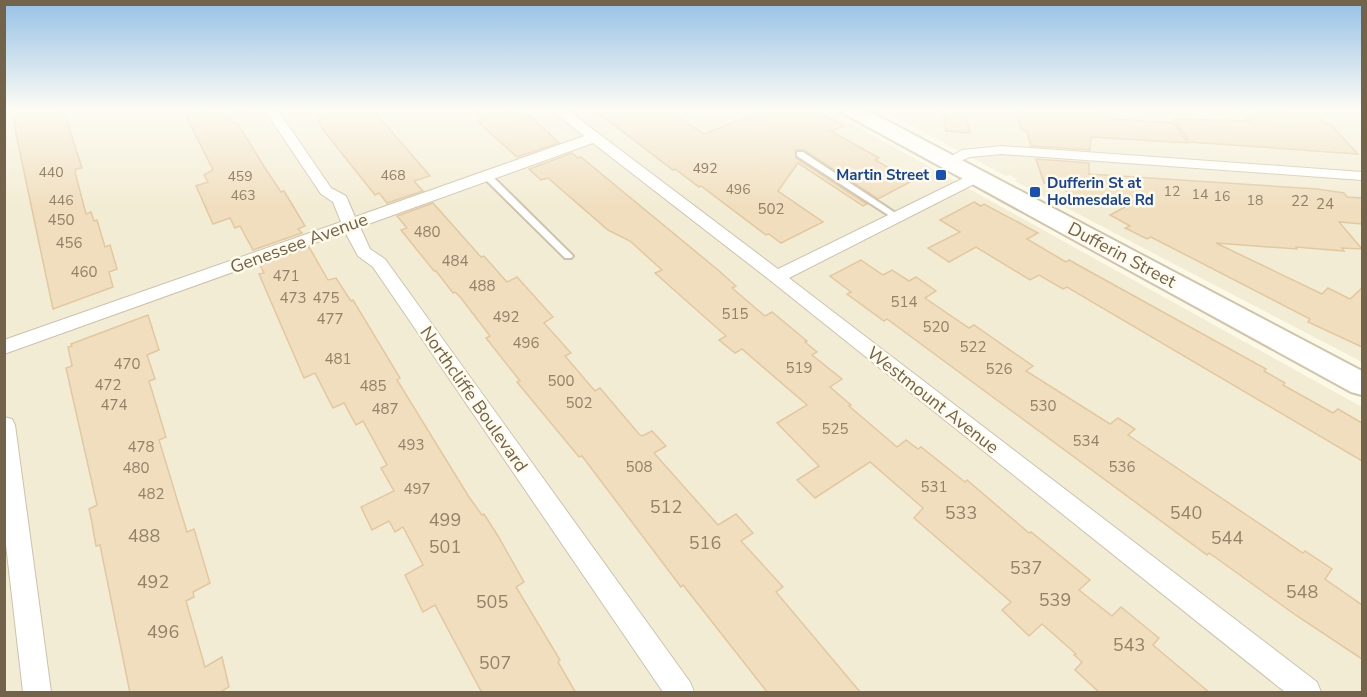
<svg xmlns="http://www.w3.org/2000/svg" width="1367" height="697" viewBox="0 0 1367 697" font-family="'Nunito Sans',sans-serif">
<style>
.residential{fill:#f3ecd4}
.building{fill:#f0debe;stroke:#e2c89f;stroke-width:1.5}
.lines{fill:none;stroke-linecap:round;stroke-linejoin:round}
.service-casing{stroke:#cdc2ac;stroke-width:4}
.minor-casing{stroke:#cdc2ac;stroke-width:2}
.secondary-casing{stroke:#d0c4aa;stroke-width:4}
.service{fill:#fff;fill-rule:evenodd}
.minor{fill:#fff;fill-rule:evenodd}
.secondary{fill:#fff;fill-rule:evenodd}
.transit-dot{fill:#1a4fb4;stroke:#fefbec;stroke-width:2}
.labels{text-anchor:middle;stroke-width:5;stroke-linejoin:round;paint-order:stroke}
.far-number-label{font-size:14px;fill:#938268}
.far-transit-label{font-size:15px;font-weight:bold;fill:#164399;stroke:#fefbec;text-anchor:end}
.number-label{font-size:15px;fill:#938268}
.street-label{font-size:18px;fill:#74634b;stroke:#fefbec}
.near-number-label{font-size:18px;fill:#938268}
</style>
<rect width="100%" height="100%" fill="#fbf8e6"/>
<g class="residential">
<polygon points="4,109 825,109 1362,407 1362,692 5,692"/>
<polygon points="880,109 1362,109 1362,362 1015,181 1017,179 1009,175 1006,176"/>
</g>
<g class="building">
<polygon points="19,109 63,109 82,168 76,169 75,172 86,214 91,212 94,221 97,220 105,247 110,245 117,269 109,272 113,287 53,309 16,134 14,116 21,115"/>
<polygon points="211,109 225,109 233,123 237,122 263,165 281,192 284,191 305,226 298,229 302,233 253,250 240,226 235,228 230,218 213,224 196,186 208,182 204,175 213,170 186,116"/>
<polygon points="313,109 372,109 430,176 414,181 423,191 387,203 379,193 375,195 324,131 318,121 322,120"/>
<polygon points="471,109 523,109 559,143 517,157 477,121 483,120"/>
<polygon points="593,109 667,109 704,134 767,109 814,109 844,126 831,131 879,158 875,160 912,181 878,199 804,150 795,150 796,158 867,204 863,206 798,163 778,191 823,222 781,243 769,234 766,235 701,186 699,187 675,169 673,170"/>
<polygon points="943,109 964,109 970,133 946,131"/>
<polygon points="1016,109 1091,109 1093,114 1110,115 1112,119 1174,123 1188,143 1091,137 1090,150 1031,146 1027,132 1021,129"/>
<polygon points="1238,109 1316,114 1325,124 1330,124 1358,154 1190,142 1174,119 1250,121"/>
<polygon points="572,153 578,158 581,157 718,270 736,286 732,288 765,316 772,312 807,341 805,342 817,352 812,355 842,379 830,387 851,405 849,406 897,447 906,440 918,449 921,447 965,482 967,480 1029,533 1031,532 1090,580 1079,590 1112,616 1121,607 1159,638 1153,645 1210,693 1100,693 1075,670 1082,662 1074,655 1076,654 1042,624 1029,636 1002,610 1011,602 914,518 923,508 870,462 815,498 797,480 819,466 777,423 807,405 742,349 735,353 719,340 726,336 655,273 662,270 630,241 608,230 548,178 541,180 529,169"/>
<polygon points="1036,159 1089,163 1089,174 1317,189 1344,193 1347,197 1362,198 1362,224 1339,222 1362,249 1342,248 1344,251 1296,247 1297,249 1216,243 1322,294 1328,288 1350,299 1362,288 1362,347 1308,322 1310,319 1151,237 1147,239 1125,228 1130,226 1110,215 1136,201 1068,195 1063,184 1044,183"/>
<polygon points="974,202 981,206 984,204 1038,233 1027,239 1066,262 1069,260 1266,369 1264,371 1285,383 1283,385 1333,413 1338,409 1362,423 1362,461 1067,287 1063,289 1039,275 1030,280 976,247 949,262 928,248 960,232 940,220"/>
<polygon points="433,203 481,257 484,256 507,282 517,277 553,317 544,323 571,353 565,356 595,391 600,388 639,434 642,436 652,431 666,446 654,453 718,525 736,514 753,533 741,541 783,587 776,592 861,693 768,693 683,585 681,587 582,456 579,457 517,382 520,381 486,338 490,336 461,298 455,292 453,293 436,271 434,271 401,230 407,228 397,216"/>
<polygon points="309,247 328,280 336,278 351,301 353,300 400,378 397,380 469,497 482,515 484,514 498,536 524,582 516,587 560,660 558,662 576,693 482,693 435,605 423,612 405,575 423,565 403,527 395,532 389,521 372,530 361,507 394,491 381,468 387,465 363,421 356,425 344,403 333,408 315,373 304,378 259,274 264,273 260,265"/>
<polygon points="861,260 883,275 892,270 909,281 916,277 936,291 925,298 969,328 974,325 1033,366 1026,371 1110,424 1118,418 1135,429 1128,435 1303,553 1305,551 1332,569 1325,579 1362,605 1362,659 1297,616 1219,560 1209,553 1207,555 887,319 884,321 847,294 851,292 830,276"/>
<polygon points="148,315 159,350 147,355 155,379 149,381 166,437 159,440 187,532 194,529 210,583 193,592 194,597 186,601 205,667 222,657 229,687 219,693 130,693 100,545 96,546 92,523 89,509 97,505 66,368 72,366 68,347 72,346 71,344"/>
</g>
<g class="lines">
<defs>
<g id="service">
<polygon points="797,152 803,152 903,218 899,221 896,220 797,156"/>
<polygon points="484,174 490,174 571,254 573,256 571,258 565,258 484,178"/>
</g>
<g id="minor">
<polygon points="264,109 277,109 331,188 346,196 355,217 584,136 551,109 566,109 778,269 972,174 982,174 984,177 982,180 789,278 1317,682 1321,692 1285,692 771,281 593,143 360,227 370,249 385,259 690,682 694,692 663,692 373,267 358,256 345,232 4,354 4,340 341,222 333,202 321,194"/>
<polygon points="1002,146 1362,172 1362,180 1002,154 970,157 948,166 941,162 962,150"/>
<polygon points="4,417 12,419 15,425 51,692 23,692 4,527"/>
</g>
<polygon id="secondary" points="841,109 865,109 1362,371 1362,395 1351,392 843,113"/>
</defs>
<use href="#service" class="service-casing"/>
<use href="#minor" class="minor-casing"/>
<use href="#secondary" class="secondary-casing"/>
<use href="#service" class="service"/>
<use href="#minor" class="minor"/>
<use href="#secondary" class="secondary"/>
</g>
<linearGradient id="sky" x2="0" y2="1"><stop stop-color="#96c1e6"/><stop offset="0.53" stop-color="#fdfcf4"/><stop offset="1" stop-color="#fdfcf4" stop-opacity="0"/></linearGradient>
<rect width="1367" height="207" fill="url(#sky)"/>
<g class="transit-dot">
<rect x="935" y="169" width="12" height="12" rx="3"/>
<rect x="1029" y="186" width="12" height="12" rx="3"/>
</g>
<g class="labels">
<g class="far-number-label">
<text x="705" y="173">492</text>
<text x="51" y="177">440</text>
<text x="393" y="180">468</text>
<text x="240" y="181">459</text>
<text x="738" y="194">496</text>
<text x="1172" y="196">12</text>
<text x="1200" y="199">14</text>
<text x="243" y="200">463</text>
<text x="1222" y="201">16</text>
<text x="61" y="205">446</text>
<text x="1255" y="205">18</text>
</g>
<g class="far-transit-label">
<text x="929" y="180">Martin Street</text>
<text x="1047" y="188" text-anchor="start">Dufferin St at<tspan x="1047" dy="17">Holmesdale Rd</tspan></text>
</g>
<g class="number-label">
<text x="1300" y="206">22</text>
<text x="1325" y="209">24</text>
<text x="771" y="214">502</text>
<text x="61" y="225">450</text>
<text x="427" y="237">480</text>
<text x="69" y="248">456</text>
<text x="455" y="266">484</text>
<text x="84" y="277">460</text>
<text x="286" y="281">471</text>
<text x="482" y="291">488</text>
<text x="293" y="303">473</text>
<text x="326" y="303">475</text>
<text x="904" y="307">514</text>
<text x="735" y="319">515</text>
<text x="506" y="322">492</text>
<text x="330" y="324">477</text>
<text x="936" y="332">520</text>
<text x="526" y="348">496</text>
<text x="973" y="352">522</text>
<text x="338" y="364">481</text>
<text x="127" y="369">470</text>
<text x="799" y="373">519</text>
<text x="999" y="374">526</text>
<text x="561" y="386">500</text>
<text x="108" y="390">472</text>
<text x="373" y="391">485</text>
<text x="579" y="408">502</text>
<text x="114" y="410">474</text>
<text x="1043" y="411">530</text>
<text x="385" y="414">487</text>
<text x="835" y="434">525</text>
<text x="1086" y="446">534</text>
<text x="411" y="450">493</text>
<text x="141" y="452">478</text>
<text x="639" y="472">508</text>
<text x="1122" y="472">536</text>
<text x="136" y="473">480</text>
<text x="934" y="492">531</text>
<text x="417" y="494">497</text>
<text x="151" y="499">482</text>
</g>
<g class="street-label">
<text transform="translate(299 243) rotate(-20)" y="6">Genessee Avenue</text>
<text transform="translate(1122 255) rotate(28)" y="6">Dufferin Street</text>
<text transform="translate(474 399) rotate(55)" y="6">Northcliffe Boulevard</text>
<text transform="translate(933 400) rotate(38)" y="6">Westmount Avenue</text>
</g>
<g class="near-number-label">
<text x="666" y="513">512</text>
<text x="961" y="519">533</text>
<text x="1186" y="519">540</text>
<text x="445" y="526">499</text>
<text x="144" y="542">488</text>
<text x="1227" y="544">544</text>
<text x="705" y="549">516</text>
<text x="445" y="553">501</text>
<text x="1026" y="574">537</text>
<text x="153" y="588">492</text>
<text x="1302" y="598">548</text>
<text x="1055" y="606">539</text>
<text x="492" y="608">505</text>
<text x="163" y="638">496</text>
<text x="1129" y="651">543</text>
<text x="495" y="669">507</text>
</g>
</g>
<rect width="1367" height="697" fill="none" stroke="#74634b" stroke-width="12"/>
</svg>
